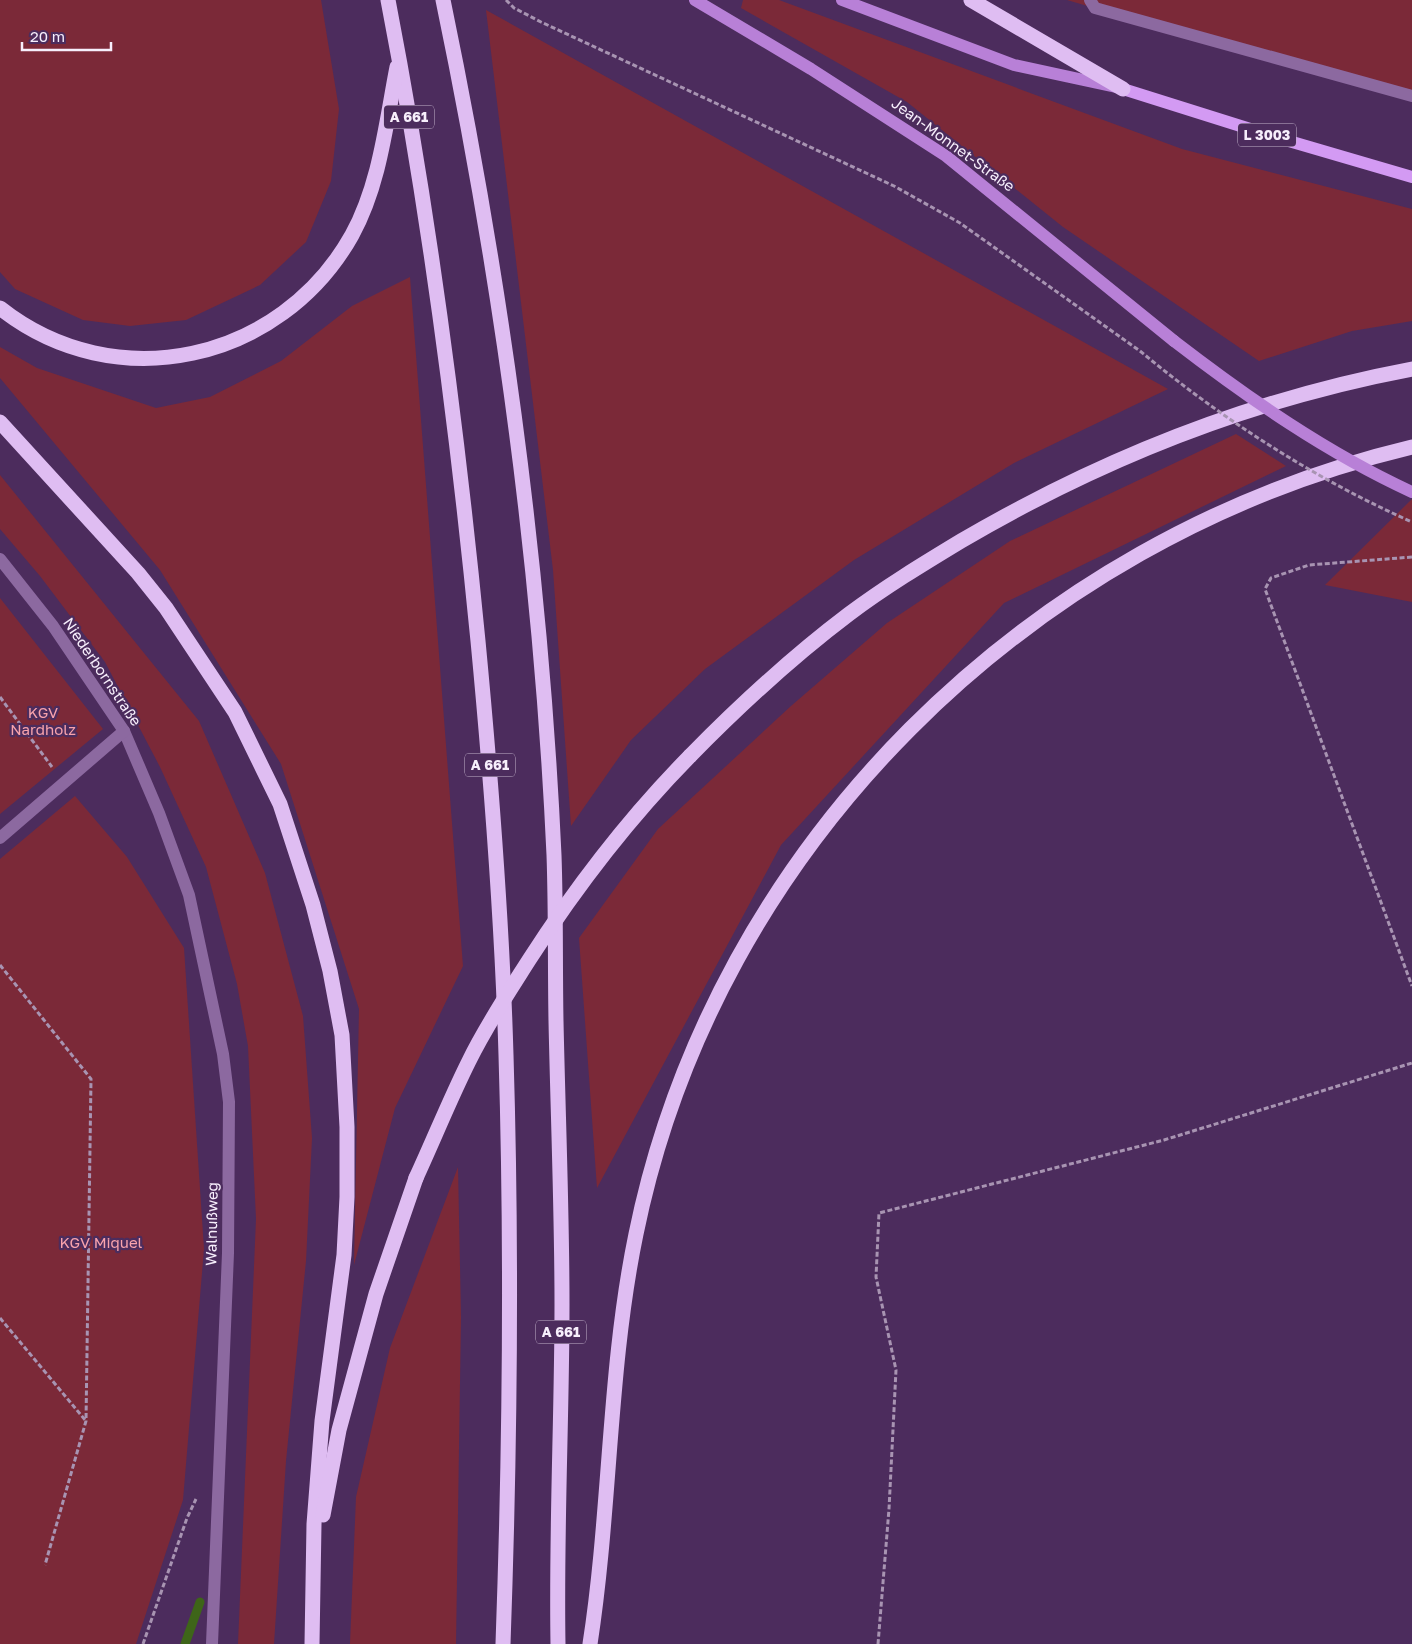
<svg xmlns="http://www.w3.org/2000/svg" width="1412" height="1644" viewBox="0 0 1412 1644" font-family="'Golos Text',sans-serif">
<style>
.green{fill:#7b2938}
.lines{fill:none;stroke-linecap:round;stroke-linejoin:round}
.stream{stroke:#3e6519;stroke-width:9}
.path{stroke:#a894b2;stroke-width:3;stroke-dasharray:5 2.5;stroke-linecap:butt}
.lane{stroke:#8c69a0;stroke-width:12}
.secondary{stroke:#b880d7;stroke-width:12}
.primary{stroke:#d39af3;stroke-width:12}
.highway{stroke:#dfbdf2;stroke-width:15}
.path-bridge{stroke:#a894b2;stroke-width:3;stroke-dasharray:5 2.5;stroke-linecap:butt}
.secondary-bridge{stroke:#b880d7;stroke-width:12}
.highway-bridge{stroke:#dfbdf2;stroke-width:15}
.labels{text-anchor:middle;stroke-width:4.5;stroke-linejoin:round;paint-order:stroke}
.shield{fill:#4c2c5d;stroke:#c4b4cc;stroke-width:1}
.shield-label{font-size:14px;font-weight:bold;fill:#f7effc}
.street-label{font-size:15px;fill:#f7effc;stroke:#4c2c5d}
.park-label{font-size:15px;fill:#f9a3ac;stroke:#4c2c5d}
</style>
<rect width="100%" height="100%" fill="#4c2c5d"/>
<g class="green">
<polygon points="0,0 321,0 339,109 331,181 306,242 260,285 186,320 130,326 83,320 15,289 0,272"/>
<polygon points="743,0 779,0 1182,149 1412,209 1412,321 1352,331 1259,361 1063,227 907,102 741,8"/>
<polygon points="1067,0 1412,0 1412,101"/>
<polygon points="486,10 1168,389 1014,463 854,560 705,669 631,740 571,826 553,570"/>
<polygon points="410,277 463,966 395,1108 354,1265 359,1009 281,764 160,570 0,378 0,347 37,368 156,408 210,397 281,361 352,306"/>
<polygon points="1236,434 1286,466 1004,603 781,845 597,1188 579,938 658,829 791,706 887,623 1010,541"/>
<polygon points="0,475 199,721 265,873 303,1016 312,1138 306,1261 286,1461 274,1644 238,1644 256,1219 248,1046 237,984 206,867 160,767 105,662 40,576 0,529"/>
<polygon points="1412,499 1412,602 1325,585"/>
<polygon points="0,598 103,729 0,814"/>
<polygon points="75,796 127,857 184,948 204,1249 183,1500 136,1644 0,1644 0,859"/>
<polygon points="458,1167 461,1317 456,1644 350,1644 356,1497 390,1348"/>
</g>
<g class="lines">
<polyline class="stream" points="185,1644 200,1602"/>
<g class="path">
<polyline points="506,0 514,8 541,22 894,186 960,223 1140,351"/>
<polyline points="1412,557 1309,565 1271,578 1265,589 1412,986"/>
<polyline points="0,697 52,767"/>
<polyline points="0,965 91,1079 86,1421 45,1565"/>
<polyline points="0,1318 86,1421"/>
<polyline points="143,1644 187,1518 196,1499"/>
<polyline points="878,1644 889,1509 896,1370 876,1277 879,1213 1164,1140 1412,1063"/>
</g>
<g class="lane">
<polyline points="1090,0 1095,8 1412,96"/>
<polyline points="0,559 53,626 124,731 159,813 189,895 223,1054 229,1102 228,1253 212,1644"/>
<polyline points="0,838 124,731"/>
</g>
<g class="secondary">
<polyline points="695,0 811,69 946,156 1174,341"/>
<polyline points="842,0 1014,65 1116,87"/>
</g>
<polyline class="primary" points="1123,89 1282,139 1412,177"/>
<g class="highway">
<path d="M 388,0 C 429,212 457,426 478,641 C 491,778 502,917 506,1055 C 512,1251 510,1448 503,1644"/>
<path d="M 443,0 C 501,279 541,571 554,855 C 556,911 555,966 556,1021 C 558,1116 562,1210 562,1304 C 562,1417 556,1530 558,1644"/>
<polyline points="971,0 1123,89"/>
<path d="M 0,308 C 115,399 281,362 352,235 C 380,184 386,123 397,67"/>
<polyline points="0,422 138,573 166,608 235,712 280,804 313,905 330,971 342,1035 347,1127 347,1197 344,1255 322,1421 314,1524 312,1644"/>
<path d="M 690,756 C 740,705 792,657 849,614 C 885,587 923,564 961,541 C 1101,459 1252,399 1412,369"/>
<polyline points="323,1515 339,1430 376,1294 416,1178"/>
<path d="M 590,1644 C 611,1508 608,1369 636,1234 C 715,846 1029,538 1412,447"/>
</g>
<path class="path-bridge" d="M 1140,351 C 1222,419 1315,479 1412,522"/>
<path class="secondary-bridge" d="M 1174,341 C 1248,398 1327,453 1412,492"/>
<path class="highway-bridge" d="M 416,1178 C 434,1139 450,1099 469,1061 C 486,1026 508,993 529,960 C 576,887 629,818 690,756"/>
</g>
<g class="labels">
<g class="shield">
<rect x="384" y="105.5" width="50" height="23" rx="4"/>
<rect x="1238" y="123.5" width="58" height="23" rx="4"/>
<rect x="465" y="753.5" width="50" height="23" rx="4"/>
<rect x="536" y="1320.5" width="50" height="23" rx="4"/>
</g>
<g class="shield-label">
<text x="409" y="122">A 661</text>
<text x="1267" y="140">L 3003</text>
<text x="490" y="770">A 661</text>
<text x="561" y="1337">A 661</text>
</g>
<g class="street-label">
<text transform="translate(953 145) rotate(36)" y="5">Jean-Monnet-Straße</text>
<text transform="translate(102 672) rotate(56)" y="5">Niederbornstraße</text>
<text transform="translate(212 1224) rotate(-89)" y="5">Walnußweg</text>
</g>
<g class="park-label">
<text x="43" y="718">KGV<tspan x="43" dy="17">Nardholz</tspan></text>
<text x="101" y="1248">KGV Miquel</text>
</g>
</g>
<path d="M22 42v8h89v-8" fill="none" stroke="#f7effc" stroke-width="2.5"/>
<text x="30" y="42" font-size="15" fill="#f7effc" stroke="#4c2c5d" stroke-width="4" paint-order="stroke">20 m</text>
</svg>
